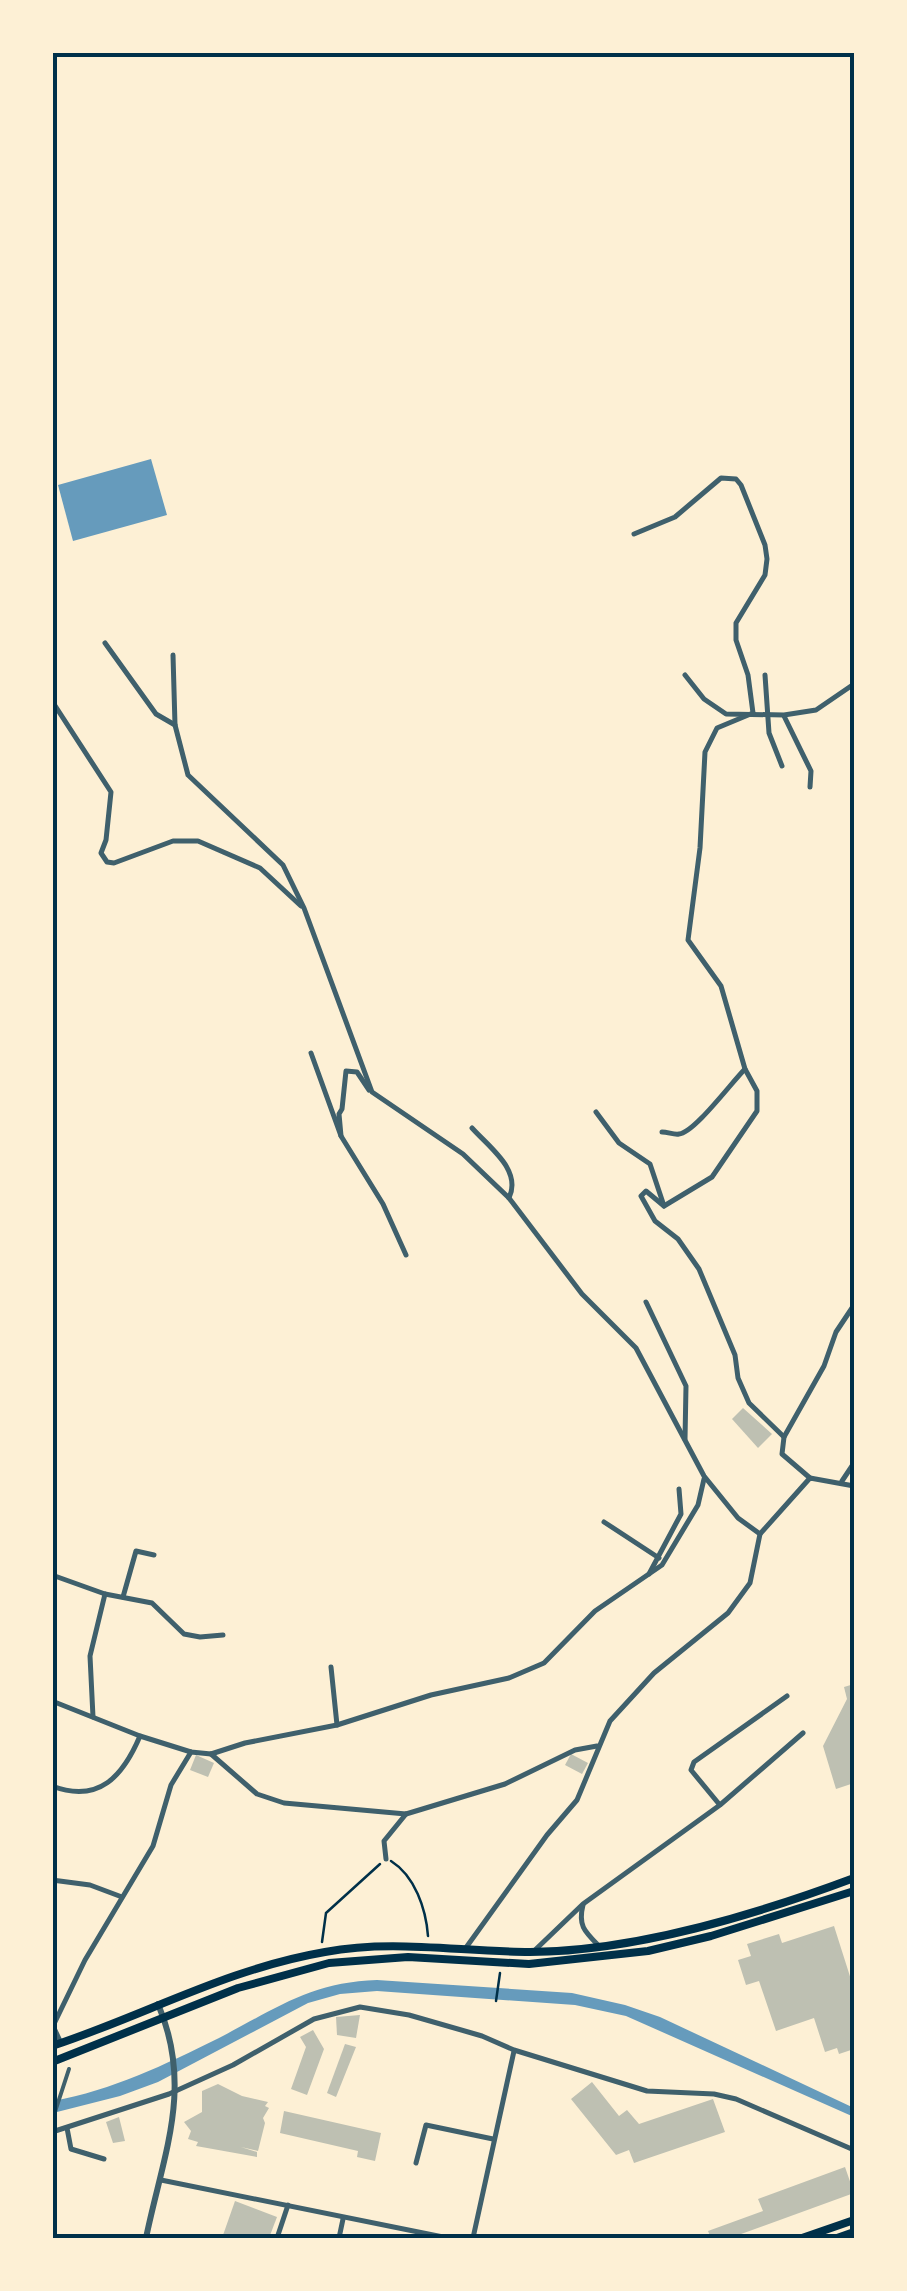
<svg xmlns="http://www.w3.org/2000/svg" width="907" height="2291" viewBox="0 0 907 2291" font-family="'Titillium Web',sans-serif">
<style>
.water{fill:#669bbc}
.building{fill:#bec0b2}
.lines{fill:none;stroke-linecap:round;stroke-linejoin:round}
.path{stroke:#003049;stroke-width:2.5}
.pedestrian{stroke:#3f606c;stroke-width:4}
.minor{stroke:#3f606c;stroke-width:5}
.tertiary{stroke:#3f606c;stroke-width:6}
.secondary{stroke:#003049;stroke-width:8}
.primary{stroke:#003049;stroke-width:8}
.neatline{fill:none;stroke:#003049;stroke-width:4}
</style>
<rect width="100%" height="100%" fill="#fdf0d5"/>
<g class="water">
<polygon points="151,459 167,515 73,541 58,485"/>
<path d="M 377,1980 L 572,1993 L 625,2005 L 660,2017 L 854,2108 L 854,2117 L 626,2016 L 575,2005 L 377,1991 L 340,1994 L 308,2003 L 158,2082 L 120,2096 L 53,2113 L 53,2101 C 113,2090 164,2065 219,2038 C 275,2009 311,1982 377,1980 Z"/>
</g>
<g class="building">
<polygon points="743,1408 772,1434 758,1448 732,1419"/>
<polygon points="854,1684 854,1783 836,1789 823,1746 847,1699 844,1687"/>
<polygon points="571,1754 588,1763 582,1774 565,1765"/>
<polygon points="196,1755 214,1763 208,1777 190,1770"/>
<polygon points="834,1926 854,1989 854,2049 839,2054 837,2048 825,2052 814,2018 776,2031 759,1981 746,1985 738,1960 751,1956 747,1944 779,1934 782,1943"/>
<polygon points="360,2015 356,2038 337,2035 336,2017"/>
<polygon points="313,2030 324,2049 307,2095 291,2089 306,2047 300,2037"/>
<polygon points="345,2044 356,2047 336,2097 327,2093"/>
<polygon points="592,2082 619,2116 627,2110 639,2124 713,2099 725,2132 634,2163 629,2150 616,2155 571,2099"/>
<polygon points="218,2084 242,2096 268,2102 265,2106 269,2108 263,2118 265,2123 258,2151 241,2147 257,2152 257,2157 196,2146 198,2142 188,2139 191,2131 184,2122 202,2112 202,2091"/>
<polygon points="284,2111 381,2133 375,2161 357,2157 358,2151 280,2133"/>
<polygon points="119,2117 125,2141 113,2143 106,2122"/>
<polygon points="845,2167 854,2193 730,2238 711,2238 708,2231 763,2211 758,2199"/>
<polygon points="235,2201 277,2217 269,2238 222,2238"/>
</g>
<g class="lines">
<g class="path">
<path d="M 391,1861 C 415,1876 426,1909 428,1936"/>
<polyline points="322,1942 326,1913 380,1864"/>
<polyline points="496,2001 500,1973"/>
</g>
<polyline class="pedestrian" points="52,2121 69,2069"/>
<g class="minor">
<polyline points="634,534 675,517 721,478 736,479 741,485 765,545 767,559 765,575 736,623 736,640 748,675 753,713"/>
<polyline points="105,643 156,714 175,725"/>
<polyline points="173,655 175,725 188,775 283,865 304,908 372,1092 463,1154 509,1198 582,1294 636,1348 704,1476 738,1518 760,1534"/>
<polyline points="685,675 704,699 726,714 784,715 816,710 854,684"/>
<polyline points="765,675 769,733 782,766"/>
<polyline points="52,701 111,792 106,840 101,853 107,862 114,863 173,841 198,841 260,868 301,906"/>
<polyline points="784,716 811,771 810,787"/>
<polyline points="311,1053 341,1136 339,1114 342,1109 346,1071 357,1072 369,1090"/>
<polyline points="596,1112 619,1143 650,1164 663,1203"/>
<path d="M 472,1128 C 490,1148 522,1170 509,1198"/>
<path d="M 662,1132 C 668,1132 674,1135 679,1134 C 694,1133 731,1083 745,1069"/>
<polyline points="341,1136 383,1204 406,1255"/>
<polyline points="664,1206 712,1177 757,1111 757,1091 745,1069 721,986 688,940 700,848 705,752 717,728 753,713"/>
<polyline points="664,1206 646,1191 641,1196 655,1221 678,1239 699,1269 735,1355 738,1378 749,1403 784,1437"/>
<polyline points="646,1302 686,1386 685,1439"/>
<polyline points="810,1478 782,1454 784,1437 824,1366 836,1332 854,1305"/>
<polyline points="842,1481 854,1463"/>
<polyline points="604,1522 659,1558"/>
<polyline points="649,1574 681,1514 679,1489"/>
<polyline points="52,1575 105,1594 152,1603 184,1634 200,1637 223,1635"/>
<polyline points="123,1597 136,1551 154,1555"/>
<polyline points="331,1667 337,1725"/>
<polyline points="52,1701 140,1736 191,1752 211,1754 245,1743 337,1725 431,1695 509,1678 544,1663 595,1611 662,1565 698,1505 704,1479"/>
<polyline points="93,1717 90,1656 105,1594"/>
<polyline points="211,1754 257,1794 284,1803 406,1814 505,1784 575,1750 597,1746"/>
<path d="M 52,1786 C 99,1804 123,1776 140,1736"/>
<polyline points="719,1804 691,1770 694,1762 787,1696"/>
<polyline points="386,1859 384,1841 406,1814"/>
<polyline points="52,1880 90,1885 122,1897"/>
<path d="M 583,1905 C 578,1925 584,1931 598,1945"/>
<polyline points="465,1949 547,1835 577,1800 610,1721 654,1673 728,1613 750,1583 760,1534 810,1478 854,1486"/>
<polyline points="534,1951 583,1904 720,1805 803,1733"/>
<polyline points="61,2043 53,2026 85,1960 153,1846 171,1785 191,1752"/>
<polyline points="67,2128 71,2149 104,2159"/>
<polyline points="52,2132 169,2094 233,2065 314,2019 360,2007 409,2015 482,2036 514,2050 647,2091 714,2094 736,2099 854,2150"/>
<polyline points="416,2163 426,2125 493,2139"/>
<polyline points="161,2180 448,2238"/>
<polyline points="277,2238 288,2205"/>
<polyline points="339,2238 343,2219"/>
<polyline points="473,2238 514,2051"/>
</g>
<path class="tertiary" d="M 146,2238 C 163,2155 194,2088 158,2004"/>
<g class="secondary">
<polyline points="802,2238 854,2220"/>
<polyline points="837,2238 854,2232"/>
</g>
<g class="primary">
<path d="M 52,2046 C 146,2015 226,1969 325,1952 C 393,1939 461,1952 530,1952 C 637,1951 755,1915 854,1878"/>
<polyline points="52,2062 238,1988 329,1963 408,1957 529,1964 648,1951 711,1936 854,1891"/>
</g>
</g>
<rect width="907" height="2291" fill="none" stroke="#fdf0d5" stroke-width="110"/>
<rect x="55" y="55" width="797" height="2181" class="neatline"/>
</svg>
